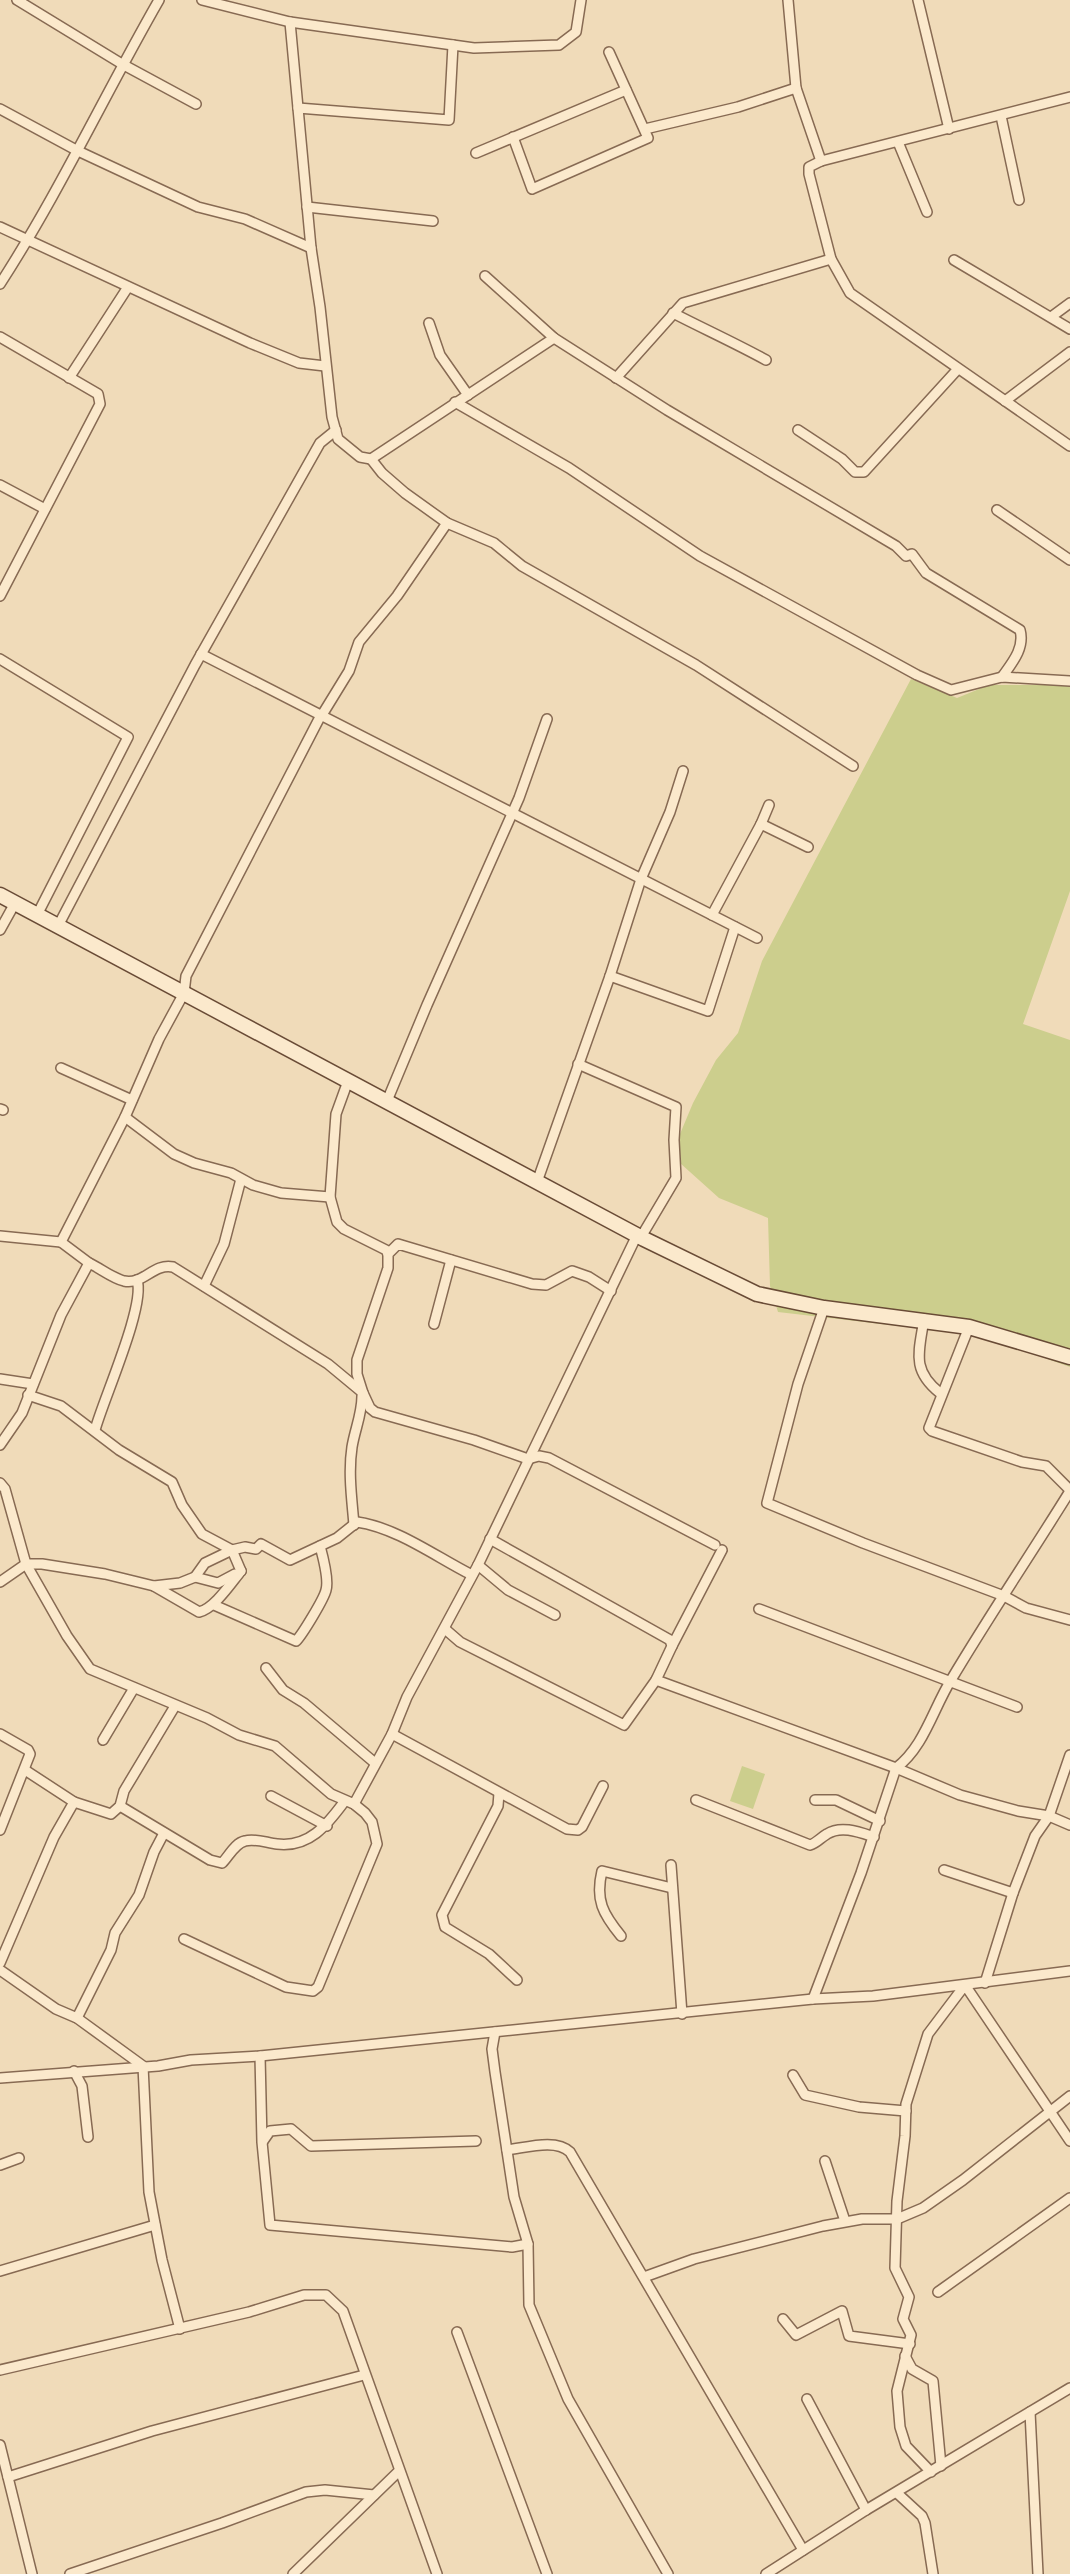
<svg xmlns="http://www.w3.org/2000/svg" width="1070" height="2574" viewBox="0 0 1070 2574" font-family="Bitter,serif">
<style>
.grass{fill:#ccce8d}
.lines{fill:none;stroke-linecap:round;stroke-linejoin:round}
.street-casing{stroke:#876a53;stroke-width:12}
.secondary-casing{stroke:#694b36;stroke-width:17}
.street{stroke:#fbe9cc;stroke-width:9}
.secondary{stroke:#fbe9cc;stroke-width:14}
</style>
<rect width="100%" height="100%" fill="#f0dbb9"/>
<g class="grass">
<polygon points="911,679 957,698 989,685 1070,685 1070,891 1023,1024 1070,1040 1070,1367 1011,1346 959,1333 778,1312 770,1286 768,1218 719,1198 680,1163 680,1134 693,1103 716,1060 738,1033 762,961"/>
<polygon points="742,1766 765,1774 753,1809 730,1801"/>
</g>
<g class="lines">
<defs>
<g id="street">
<polyline points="17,0 122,64 196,104"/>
<polyline points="202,0 290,22 474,48 559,45 576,32 581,0"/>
<polyline points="788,0 796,88 821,161"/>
<polyline points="918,0 949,129"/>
<polyline points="290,22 311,248 320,307 332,417 338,439 360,457 371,459 554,338"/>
<polyline points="1070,97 821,161 809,167 809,174 831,259 850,293 1070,446"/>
<polyline points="298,108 449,120 453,45"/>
<polyline points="0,109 78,151 198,207 245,219 311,248"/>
<polyline points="1001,116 1019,200"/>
<polyline points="645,129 738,107 796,88"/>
<polyline points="513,137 532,189 648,138 609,52"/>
<polyline points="898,142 927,212"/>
<polyline points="476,153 626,90"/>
<polyline points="307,207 433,221"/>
<polyline points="0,227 250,343 299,363 325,366"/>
<polyline points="954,260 1070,329"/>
<path d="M 485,276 L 554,338 L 667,410 L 896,546 L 906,556 L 912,554 L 926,573 L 1020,630 C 1025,648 1012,663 1002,677"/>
<path d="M 0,284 C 59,193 105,94 159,0"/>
<path d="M 673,313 C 704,329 735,343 766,360"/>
<polyline points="1051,317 1070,303"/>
<polyline points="429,323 440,355 468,395"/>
<polyline points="0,337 98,394 100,404 0,596"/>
<polyline points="69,378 128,287"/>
<polyline points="616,378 683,303 831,259"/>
<polyline points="1005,401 1070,352"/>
<polyline points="455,402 569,468 700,556 917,675 951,690 1002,677 1070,681"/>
<polyline points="798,430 842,459 855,472 864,472 957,370"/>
<polyline points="371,459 382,473 405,493 447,523 494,543 522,566 696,665 853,766"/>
<polyline points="0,485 45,509"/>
<polyline points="997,510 1070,560"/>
<polyline points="201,654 757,938"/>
<polyline points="0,659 128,737 37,915"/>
<polyline points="322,715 349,671 359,642 397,596 447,523"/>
<polyline points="761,824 769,805"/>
<polyline points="712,915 761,824 808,847"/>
<polyline points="58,926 195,665 320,443 336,430"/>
<polyline points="0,930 15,903"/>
<polyline points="610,976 708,1011 735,927"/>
<polyline points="578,1064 676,1107 674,1140 676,1178 641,1237"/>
<polyline points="61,1068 132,1100"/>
<polyline points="348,1081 336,1114 330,1197 337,1222 344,1229 386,1250 388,1254"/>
<polyline points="387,1101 427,1005 519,798 547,719"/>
<polyline points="0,1109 3,1110"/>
<polyline points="125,1117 174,1154 194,1163 231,1173 253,1185 281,1193 330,1197"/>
<polyline points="537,1182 610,976 641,879 670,812 683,771"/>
<polyline points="0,1236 61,1242"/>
<path d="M 89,1263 C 100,1268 112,1278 124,1281 C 144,1285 153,1263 173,1267 L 328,1364 L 363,1393"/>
<polyline points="204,1286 224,1244 241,1179"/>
<polyline points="611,1291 589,1277 572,1271 546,1285 532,1284 398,1244 388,1254 388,1268 357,1360 357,1374 363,1393 370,1408 375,1412 474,1440 528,1459 539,1456 549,1458 715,1545"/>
<polyline points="824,1308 798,1384 767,1503 863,1543 1004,1596 1026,1608 1070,1620"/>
<path d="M 924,1319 C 919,1352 911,1370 940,1393"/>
<polyline points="434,1324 451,1260"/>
<polyline points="969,1327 929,1428 932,1431 1022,1462 1046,1466 1070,1490"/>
<polyline points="0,1379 33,1384"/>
<polyline points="28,1395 61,1406 119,1450 172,1482 182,1505 202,1534 232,1550 241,1571"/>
<path d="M 95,1430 C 103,1400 146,1305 137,1280"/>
<polyline points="0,1445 22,1413 61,1315 89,1263 61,1242 125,1117 159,1039 184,993 186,976 321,715"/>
<polyline points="0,1483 5,1489 26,1564 67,1636 90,1669 207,1718 239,1735 275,1746 331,1794 354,1804 365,1813 372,1822 377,1844 318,1987 313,1991 286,1987 184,1939"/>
<path d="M 354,1525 C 352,1500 348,1473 352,1447 C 355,1429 362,1414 362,1396"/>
<polyline points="478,1565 508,1590 555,1615"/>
<polyline points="195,1577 218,1583 235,1574"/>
<path d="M 0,1582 L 26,1564 L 42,1564 L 105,1574 L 154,1586 L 199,1612 C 214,1609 231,1583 241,1571"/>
<path d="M 154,1586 L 180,1583 L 195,1577 L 205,1563 L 232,1550 L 245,1547 L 256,1549 L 261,1544 L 290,1560 L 337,1538 L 357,1522 C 398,1528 436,1557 472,1575"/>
<path d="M 214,1605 L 296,1641 C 302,1635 324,1599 326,1590 C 329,1580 323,1557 320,1546"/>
<polyline points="759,1609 1017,1707"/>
<polyline points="445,1629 460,1642 624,1725 656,1680 672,1646 670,1640 490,1539"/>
<polyline points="672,1646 722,1550"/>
<polyline points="266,1668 283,1690 304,1703 375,1763"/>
<polyline points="656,1680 896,1768 960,1795 1018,1811 1049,1816 1070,1825"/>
<polyline points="0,1734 28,1750 30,1754 0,1830"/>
<polyline points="392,1734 567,1829 578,1830 582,1827 603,1786"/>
<polyline points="103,1740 134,1688"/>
<polyline points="25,1770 74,1802 111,1814 120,1806 124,1791 175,1706"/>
<polyline points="499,1793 498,1806 442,1915 445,1927 489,1954 517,1980"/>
<polyline points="271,1796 327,1826"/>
<path d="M 696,1800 L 810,1845 C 817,1843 820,1838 827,1834 C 841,1825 859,1832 874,1837"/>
<polyline points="815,1800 836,1800 880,1821"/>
<polyline points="354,1804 392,1734 407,1697 478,1565 637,1235"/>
<path d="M 120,1806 L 210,1860 L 222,1863 C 229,1856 235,1843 245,1841 C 255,1838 267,1843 277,1844 C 309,1848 327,1825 344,1802"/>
<polyline points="671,1865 682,2014"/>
<polyline points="944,1870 1013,1893"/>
<path d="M 621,1936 C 603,1914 595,1900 602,1871 L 672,1888"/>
<polyline points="0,1963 54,1837 74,1802"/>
<polyline points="0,1970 56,2009 77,2018 143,2066 149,2192 162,2260 180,2329"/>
<polyline points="985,1983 1013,1893 1035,1836 1049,1816 1070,1755"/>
<path d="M 813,1999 L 861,1873 L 896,1768 C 924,1747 933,1709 951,1680 C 989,1616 1031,1554 1070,1491"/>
<polyline points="77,2018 111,1950 115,1933 139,1895 154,1852 164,1833"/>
<polyline points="495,2032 492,2049 495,2072 514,2197 528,2244 529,2305 568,2399 668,2574"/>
<polyline points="260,2056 262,2142 270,2225 512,2247 528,2244"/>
<polyline points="74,2071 82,2086 88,2137"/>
<polyline points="793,2075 805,2095 859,2107 906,2111"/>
<polyline points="0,2078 158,2066 191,2060 260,2056 813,1999 873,1996 1070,1971"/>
<polyline points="263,2141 270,2131 291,2129 311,2146 476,2141"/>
<path d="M 507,2150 C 525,2148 556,2138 570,2152 L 803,2550"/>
<polyline points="825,2161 845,2221"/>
<polyline points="0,2165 19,2158"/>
<polyline points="0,2271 155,2225"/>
<polyline points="644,2277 694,2259 823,2226 862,2219 897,2219 923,2208 963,2180 1070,2096"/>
<polyline points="938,2292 1070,2198"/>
<polyline points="783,2319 796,2335 842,2311 849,2336 910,2344"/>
<polyline points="457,2332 547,2574"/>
<polyline points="905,2356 912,2369 933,2381 941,2466"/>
<polyline points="0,2370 249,2312 304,2295 326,2295 343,2311 437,2574"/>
<polyline points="807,2399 866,2510"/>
<polyline points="1030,2412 1038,2574"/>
<polyline points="0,2445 32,2574"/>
<polyline points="931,2472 906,2446 900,2427 897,2391 911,2335 903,2319 909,2297 895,2268 897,2201 905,2136 906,2104 928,2034 965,1985 1070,2141"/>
<polyline points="8,2477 152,2431 364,2375"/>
<polyline points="897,2493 922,2516 925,2523 933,2574"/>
<polyline points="70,2574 222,2523 306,2492 325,2490 374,2495 325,2490"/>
<polyline points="293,2574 399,2471"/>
<polyline points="766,2574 866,2510 1070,2388"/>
</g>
<polyline id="secondary" points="0,895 644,1239 757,1294 824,1308 969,1327 1070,1357"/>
</defs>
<use href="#street" class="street-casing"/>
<use href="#secondary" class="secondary-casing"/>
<use href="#street" class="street"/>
<use href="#secondary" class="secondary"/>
</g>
</svg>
